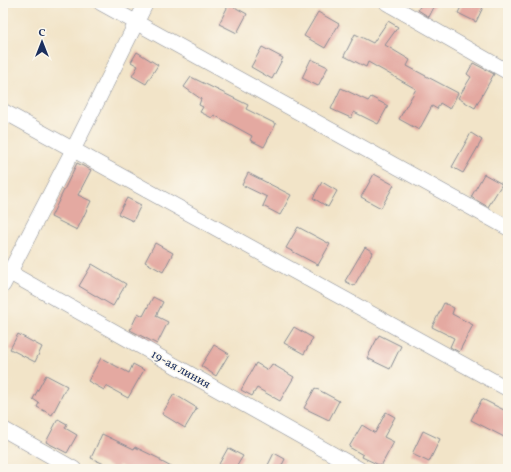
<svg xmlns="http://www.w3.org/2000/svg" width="511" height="472" viewBox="0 0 511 472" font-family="Vollkorn,serif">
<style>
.building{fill:#e4a9a1}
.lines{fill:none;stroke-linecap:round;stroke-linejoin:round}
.minor-casing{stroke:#868a93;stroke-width:16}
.minor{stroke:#fff;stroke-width:15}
.labels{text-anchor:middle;stroke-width:3;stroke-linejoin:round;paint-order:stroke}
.street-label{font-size:12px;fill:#1b2f5e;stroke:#fbf7ec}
</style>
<rect width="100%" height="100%" fill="#fbf7ec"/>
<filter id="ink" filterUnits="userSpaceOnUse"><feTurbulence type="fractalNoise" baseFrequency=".025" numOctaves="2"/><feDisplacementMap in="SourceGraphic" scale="8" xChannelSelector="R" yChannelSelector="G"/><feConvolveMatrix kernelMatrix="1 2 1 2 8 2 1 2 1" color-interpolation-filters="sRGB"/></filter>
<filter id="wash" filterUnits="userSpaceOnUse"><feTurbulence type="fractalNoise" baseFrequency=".012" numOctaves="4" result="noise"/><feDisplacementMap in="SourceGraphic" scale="16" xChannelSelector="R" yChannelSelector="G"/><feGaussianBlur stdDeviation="0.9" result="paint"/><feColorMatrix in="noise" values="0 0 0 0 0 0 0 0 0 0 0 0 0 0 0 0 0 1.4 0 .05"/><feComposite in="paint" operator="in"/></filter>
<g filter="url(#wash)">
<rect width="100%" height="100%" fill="#f2e4c8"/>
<g id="blocks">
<g class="building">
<polygon points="422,3 436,3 429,17 418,10"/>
<polygon points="463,3 485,3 476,22 458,13"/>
<polygon points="229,4 247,14 237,33 219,24"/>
<polygon points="318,12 339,24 325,48 304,36"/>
<polygon points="388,21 398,27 385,45 410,60 407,66 458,93 450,109 440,103 437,109 432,106 419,130 399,119 416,89 368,62 366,67 344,56 355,34 373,43"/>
<polygon points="262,47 283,58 272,79 251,67"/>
<polygon points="137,52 158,65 146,84 132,76 138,66 131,62"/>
<polygon points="311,59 328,67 318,86 302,78"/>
<polygon points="473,63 494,74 475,108 458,98 471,77 467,74"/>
<polygon points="191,77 248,105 246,109 276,124 264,147 250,140 252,136 214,115 212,118 200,112 203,107 199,105 201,99 184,87"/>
<polygon points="341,88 368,101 371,97 388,106 378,124 354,112 351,118 331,109"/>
<polygon points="471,133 482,140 463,173 452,167"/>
<polygon points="77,163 91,170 78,195 91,201 77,230 51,217"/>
<polygon points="248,173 291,195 280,215 263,206 267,197 242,185"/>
<polygon points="374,174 394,185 381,208 361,197"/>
<polygon points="484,174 502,184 488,207 471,197"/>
<polygon points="322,182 337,191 328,207 313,198"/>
<polygon points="127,198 141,205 133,221 118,214"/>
<polygon points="298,227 330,244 318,265 286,248"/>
<polygon points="155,243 173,253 163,272 145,262"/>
<polygon points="365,247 373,252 354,286 345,281"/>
<polygon points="92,264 126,284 113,306 79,286"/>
<polygon points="153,297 163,302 156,316 168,322 157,344 130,330 138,313 143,316"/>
<polygon points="444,303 454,308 452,314 473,325 459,352 450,347 454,338 432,327"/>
<polygon points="294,327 313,338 304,354 284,343"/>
<polygon points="18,334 42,347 35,362 10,349"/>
<polygon points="379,335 401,346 390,369 367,358"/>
<polygon points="214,345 229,354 216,376 201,366"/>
<polygon points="101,358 129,373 133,364 144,370 128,398 106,386 104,390 88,381"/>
<polygon points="256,363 268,370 272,364 294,377 280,401 257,388 252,396 241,390"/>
<polygon points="46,375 67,386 52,415 37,407 39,403 33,399"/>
<polygon points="315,388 339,401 329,420 304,408"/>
<polygon points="174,394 197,408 185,428 162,414"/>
<polygon points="482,399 508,412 508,439 471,420"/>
<polygon points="386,412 395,417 384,437 394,442 381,466 362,457 363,455 349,447 362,425 375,433"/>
<polygon points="58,419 67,424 65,428 77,435 67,453 46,442"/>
<polygon points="423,431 440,439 429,462 412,454"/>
<polygon points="102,434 134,449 135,447 160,459 160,461 175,469 126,469 119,465 117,469 115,469 91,458"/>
<polygon points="228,448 243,456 235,469 227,469 219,464"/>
<polygon points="274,453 285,459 280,469 266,469"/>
</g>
</g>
</g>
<g filter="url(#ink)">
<use href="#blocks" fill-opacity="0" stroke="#868a93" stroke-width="1"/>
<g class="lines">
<defs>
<g id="minor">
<polyline points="101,3 508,228"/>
<polyline points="387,3 508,72"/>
<polyline points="3,111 508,389"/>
<polyline points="3,269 359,469"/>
<polyline points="3,285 73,150 146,3"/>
<polyline points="3,429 74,469"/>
</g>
</defs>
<use href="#minor" class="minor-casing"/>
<use href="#minor" class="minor"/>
</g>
</g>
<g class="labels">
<g class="street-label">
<text transform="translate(181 369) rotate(29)" y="4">19-ая линия</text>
</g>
</g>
<rect width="511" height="472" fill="none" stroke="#fbf7ec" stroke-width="16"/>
<g transform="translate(42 42)" stroke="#fbf7ec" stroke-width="3" paint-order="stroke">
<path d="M0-3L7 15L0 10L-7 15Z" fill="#1b2f5e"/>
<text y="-6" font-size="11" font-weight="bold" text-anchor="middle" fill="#1b2f5e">С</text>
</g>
</svg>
